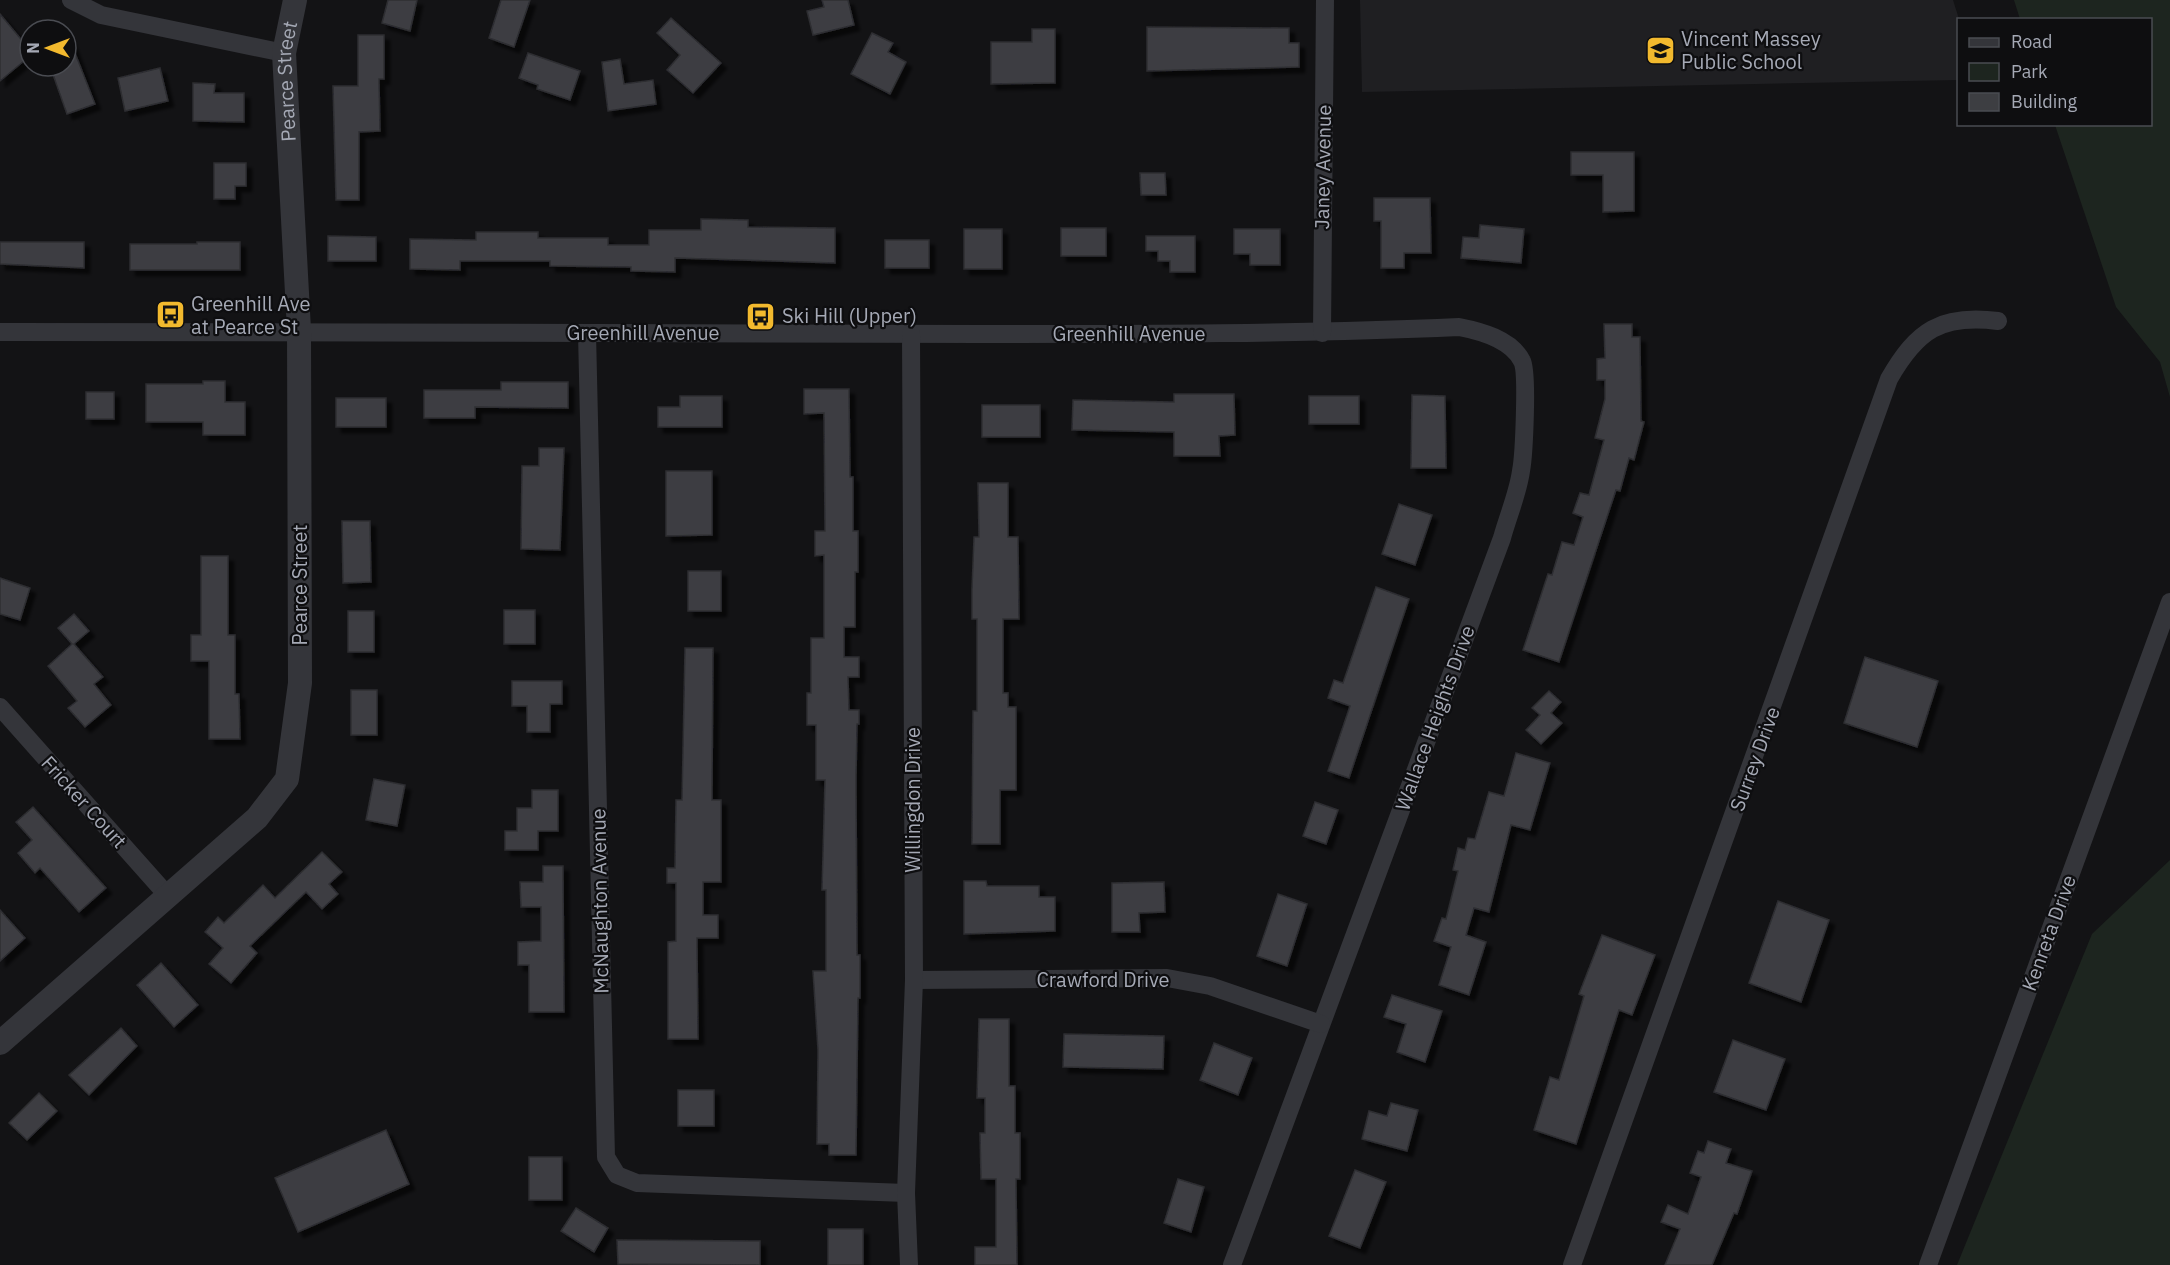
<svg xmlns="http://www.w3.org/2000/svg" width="2170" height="1265" viewBox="0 0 2170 1265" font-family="'IBM Plex Sans',sans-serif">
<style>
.built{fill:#1f1f22}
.green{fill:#1d251f}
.building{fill:#3d3e42;stroke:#2d2d31;stroke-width:1.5;filter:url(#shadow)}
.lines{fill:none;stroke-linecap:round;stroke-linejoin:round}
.minor{stroke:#34353a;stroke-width:18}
.tertiary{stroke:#34353a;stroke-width:24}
.labels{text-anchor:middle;stroke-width:4.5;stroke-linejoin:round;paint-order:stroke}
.poi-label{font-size:20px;fill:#a5a9b5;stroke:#0e0e10;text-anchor:start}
.street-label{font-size:20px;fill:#a5a9b5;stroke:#0e0e10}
</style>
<defs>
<filter id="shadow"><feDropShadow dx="5.5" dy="5.5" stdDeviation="1.5" flood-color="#0009"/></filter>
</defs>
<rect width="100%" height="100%" fill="#131315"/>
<polygon class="built" points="1360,0 1953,0 1959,19 1958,80 1362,92"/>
<g class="green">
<polygon points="2014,0 2170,0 2170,397 2160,362 2116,307 2055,125 2150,124 2150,20 2020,19"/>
<polygon points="2170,860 2170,1265 1957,1265 2092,934"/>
</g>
<g class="building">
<polygon points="388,0 417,0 410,31 382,23"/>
<polygon points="501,0 530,0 514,47 489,38"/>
<polygon points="822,0 848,0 854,25 813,35 807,11 824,7"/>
<polygon points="0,14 30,50 30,56 0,81"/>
<polygon points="671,18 721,63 693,93 667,70 680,55 657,33"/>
<polygon points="1147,27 1289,28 1289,43 1299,43 1299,67 1147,71"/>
<polygon points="1032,29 1055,29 1055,83 991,84 991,42 1032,42"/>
<polygon points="66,30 95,104 67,114 50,66 66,66"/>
<polygon points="872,33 893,43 888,52 906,62 890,94 851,74"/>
<polygon points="358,35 384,35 384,79 379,79 380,131 359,132 359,200 336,200 333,86 358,86"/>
<polygon points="528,53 580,71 570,100 537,89 538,85 519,78"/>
<polygon points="620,59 624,84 653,80 656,104 608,111 602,62"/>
<polygon points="160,68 168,101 125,111 118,78"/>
<polygon points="193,83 215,84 214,93 244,93 244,122 193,121"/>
<polygon points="1571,152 1634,152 1634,211 1603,212 1603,175 1571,175"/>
<polygon points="214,163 246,163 246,186 235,186 235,199 214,199"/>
<polygon points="1140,173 1165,173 1166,195 1141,195"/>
<polygon points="1374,198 1430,198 1431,253 1404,253 1404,268 1381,268 1381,221 1374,221"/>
<polygon points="701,219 748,220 748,227 835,228 835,263 675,258 675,272 631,271 631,267 550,266 550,261 460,261 460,270 410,269 410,239 476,240 476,232 538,232 538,238 608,238 608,245 649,245 649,230 701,230"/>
<polygon points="1480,225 1524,229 1521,263 1461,258 1463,237 1479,238"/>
<rect x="1061" y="228" width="45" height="28"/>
<rect x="964" y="229" width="38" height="40"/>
<polygon points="1234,229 1280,229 1280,265 1250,265 1250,254 1234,254"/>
<polygon points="328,236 376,237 376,261 328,261"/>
<polygon points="1146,236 1195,236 1195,272 1170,272 1170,261 1158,261 1158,251 1146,251"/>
<rect x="885" y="240" width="44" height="28"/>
<polygon points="0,242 84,242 84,268 0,264"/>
<polygon points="197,242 240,242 240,270 130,270 130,244 197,244"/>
<polygon points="1604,324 1632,324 1632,337 1640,337 1641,421 1644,422 1634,460 1629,458 1620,491 1616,490 1559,662 1523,650 1548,574 1552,575 1562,542 1574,545 1583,517 1573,513 1580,493 1589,495 1604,440 1595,438 1605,399 1605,380 1597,380 1597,359 1605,358"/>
<polygon points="203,381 225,381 225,402 245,402 245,435 203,435 203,422 146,422 146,384 203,384"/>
<polygon points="501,382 568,382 568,408 475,407 475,418 424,418 424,390 501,390"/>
<polygon points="804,389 849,389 850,477 853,477 853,531 858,531 858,572 855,572 855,627 844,627 844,657 859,657 859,677 848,677 849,710 859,710 859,724 857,724 856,779 857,955 860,955 860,998 858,998 856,1155 829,1155 829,1144 817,1144 818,1050 813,971 826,971 826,890 822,890 825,780 816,780 816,725 807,725 807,693 811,693 811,638 824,638 824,555 815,556 815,531 825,531 824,413 804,414"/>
<rect x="86" y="392" width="28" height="27"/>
<polygon points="1174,394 1234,394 1235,435 1219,436 1220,456 1174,456 1174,432 1072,430 1073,400 1174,402"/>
<polygon points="1412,395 1445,396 1446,468 1411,468"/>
<polygon points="680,396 722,396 722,427 658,427 658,407 680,407"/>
<rect x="1309" y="396" width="50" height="28"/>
<rect x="336" y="398" width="50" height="29"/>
<rect x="982" y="405" width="58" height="32"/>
<polygon points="539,448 564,448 560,550 521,549 522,466 539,466"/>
<polygon points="666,471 712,471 712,535 666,536"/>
<polygon points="978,483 1008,483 1008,537 1018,537 1019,619 1003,619 1003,693 1008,693 1008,707 1016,707 1016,790 1000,790 1000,844 972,844 973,711 977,711 977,619 972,619 972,589 974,537 979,537"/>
<polygon points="1399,504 1432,515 1415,565 1382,554"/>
<polygon points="342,521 370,521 371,582 343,583"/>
<polygon points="201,556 228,556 228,635 235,635 235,694 239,694 240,739 209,739 209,661 191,661 191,635 201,635"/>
<rect x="688" y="571" width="33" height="40"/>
<polygon points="0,578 30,588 20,620 0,614"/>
<polygon points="1376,587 1409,599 1349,778 1328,771 1350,706 1328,698 1334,680 1343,683"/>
<rect x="504" y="610" width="31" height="34"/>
<rect x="348" y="611" width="26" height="41"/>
<polygon points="74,614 89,631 74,644 103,677 94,684 111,705 85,727 68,708 77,701 48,666 72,644 58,628"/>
<polygon points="685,648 713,648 712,800 721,800 721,882 703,882 703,915 718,915 718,938 697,938 698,1039 668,1039 668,942 676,941 676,883 667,883 667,868 675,868 676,800 682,800"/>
<polygon points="1865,657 1938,681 1917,747 1844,723"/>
<polygon points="512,681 562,681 562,704 550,704 550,732 527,732 527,706 512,706"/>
<rect x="351" y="690" width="26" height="45"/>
<polygon points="1549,691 1561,702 1551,713 1562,723 1541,744 1526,730 1540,715 1532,708"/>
<polygon points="1516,753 1550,763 1530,830 1511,825 1489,912 1474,908 1466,935 1486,942 1469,995 1439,985 1451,947 1434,941 1442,918 1446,919 1458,871 1453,870 1458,848 1465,850 1468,838 1475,839 1489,792 1504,796"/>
<polygon points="374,779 405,785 397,826 366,820"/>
<polygon points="532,790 558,790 558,831 538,831 538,850 505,850 505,831 517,831 517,808 532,808"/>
<polygon points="1315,802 1338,810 1326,844 1303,836"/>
<polygon points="33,807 106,888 79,912 40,868 35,873 18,853 32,840 16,822"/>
<polygon points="322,852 342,872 329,884 338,894 322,909 306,892 250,946 257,953 231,983 209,964 223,948 205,932 218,917 224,923 263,885 275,898"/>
<polygon points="543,866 563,866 564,1012 529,1012 529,965 518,965 518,942 541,941 541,907 521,907 520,882 543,882"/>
<polygon points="964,881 986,881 987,886 1039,886 1039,897 1055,897 1055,931 964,934"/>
<polygon points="1164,882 1165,912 1139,913 1140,932 1112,932 1112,883"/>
<polygon points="1278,894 1307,904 1287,966 1257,956"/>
<polygon points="1778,901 1829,920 1801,1002 1749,983"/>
<polygon points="0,910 25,938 0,961"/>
<polygon points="1602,935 1655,955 1632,1015 1619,1010 1576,1144 1534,1130 1550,1077 1559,1080 1584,996 1579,994"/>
<polygon points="161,963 198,1005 174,1027 137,985"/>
<polygon points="1392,995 1442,1011 1425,1062 1397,1052 1406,1024 1384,1017"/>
<polygon points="979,1019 1009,1019 1009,1086 1015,1086 1015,1133 1020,1133 1020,1179 1016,1179 1017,1265 975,1265 975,1247 996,1247 996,1179 981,1179 980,1133 985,1133 985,1098 977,1098"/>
<polygon points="121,1028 137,1046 89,1095 69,1075"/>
<polygon points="1064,1034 1164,1036 1163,1069 1063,1067"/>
<polygon points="1733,1040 1785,1059 1766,1110 1714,1092"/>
<polygon points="1214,1043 1252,1058 1238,1095 1200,1080"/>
<rect x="678" y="1090" width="36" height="36"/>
<polygon points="39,1093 57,1111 27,1140 9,1123"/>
<polygon points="1391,1103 1418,1110 1407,1151 1362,1139 1369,1111 1387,1116"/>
<polygon points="386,1130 409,1184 298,1232 275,1178"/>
<polygon points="1708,1141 1731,1149 1726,1163 1752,1171 1737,1214 1734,1213 1712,1265 1665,1265 1680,1229 1661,1222 1668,1205 1688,1214 1701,1177 1690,1173 1698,1151 1704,1153"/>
<rect x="529" y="1157" width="33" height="43"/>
<polygon points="1355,1170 1386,1182 1360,1248 1329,1236"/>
<polygon points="1178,1179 1204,1187 1191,1232 1164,1223"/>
<polygon points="576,1208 608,1228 594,1252 561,1231"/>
<rect x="828" y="1229" width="35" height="36"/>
<polygon points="617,1240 760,1241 760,1265 618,1264"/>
</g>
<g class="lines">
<g class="minor">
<polyline points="71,0 101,15 284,53"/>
<path d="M 0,332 C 327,330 655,335 982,334 C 1141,334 1300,334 1459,327 C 1480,331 1511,339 1522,361 C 1528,372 1524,455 1521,471 C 1518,493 1508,516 1502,538 L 1232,1265"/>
<polyline points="587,333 606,1157 617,1175 637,1183 906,1193"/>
<polyline points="1322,333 1325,0"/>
<polyline points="0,707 168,896"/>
<polyline points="914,980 1167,978 1210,986 1321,1024"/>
<polyline points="909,1265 906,1193 914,980 911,334"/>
<path d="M 1572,1265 L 1889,379 C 1917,330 1941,314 1998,321"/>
<polyline points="1928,1265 2170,602"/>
</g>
<path class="tertiary" id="s1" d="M 0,1043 L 257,818 L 287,779 L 300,683 L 299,330 L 284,53 L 295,0"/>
</g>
<defs>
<symbol id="school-square" viewBox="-11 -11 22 22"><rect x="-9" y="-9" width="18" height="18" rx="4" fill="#f2b92e" stroke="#0e0e10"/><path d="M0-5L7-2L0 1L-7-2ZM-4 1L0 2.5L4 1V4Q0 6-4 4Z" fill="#111"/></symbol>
<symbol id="bus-square" viewBox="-11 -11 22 22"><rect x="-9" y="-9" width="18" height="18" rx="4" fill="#f2b92e" stroke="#0e0e10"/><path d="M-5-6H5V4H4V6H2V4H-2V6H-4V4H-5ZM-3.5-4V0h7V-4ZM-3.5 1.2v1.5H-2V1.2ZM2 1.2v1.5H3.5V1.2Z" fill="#111"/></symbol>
</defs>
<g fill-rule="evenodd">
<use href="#school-square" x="1644" y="34" width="33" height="33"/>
<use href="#bus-square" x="154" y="298" width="33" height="33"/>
<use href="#bus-square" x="744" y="300" width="33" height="33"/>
</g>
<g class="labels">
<g class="poi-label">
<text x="1681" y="46">Vincent Massey<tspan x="1681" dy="23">Public School</tspan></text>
<text x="191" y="311">Greenhill Ave<tspan x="191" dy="23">at Pearce St</tspan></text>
<text x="782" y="323">Ski Hill (Upper)</text>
</g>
<g class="street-label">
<text dy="7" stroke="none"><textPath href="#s1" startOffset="1090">Pearce Street</textPath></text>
<text transform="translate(1323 167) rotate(-89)" y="7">Janey Avenue</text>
<text x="643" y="340">Greenhill Avenue</text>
<text x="1129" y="341">Greenhill Avenue</text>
<text transform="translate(300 585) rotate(-90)" y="7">Pearce Street</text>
<text transform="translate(1435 718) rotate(-70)" y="7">Wallace Heights Drive</text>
<text transform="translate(1755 759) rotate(-70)" y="7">Surrey Drive</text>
<text transform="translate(913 800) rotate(-90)" y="7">Willingdon Drive</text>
<text transform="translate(84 802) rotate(48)" y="7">Fricker Court</text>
<text transform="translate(600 901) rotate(-91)" y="7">McNaughton Avenue</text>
<text transform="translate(2049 933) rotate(-70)" y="7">Kenreta Drive</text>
<text x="1103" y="987">Crawford Drive</text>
</g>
</g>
<rect x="1957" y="18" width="195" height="108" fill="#0e0e10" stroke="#4a4c52" stroke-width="1.5"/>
<rect x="1969" y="38" width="30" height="9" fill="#34353a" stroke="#4a4c52" stroke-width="1.5"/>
<text x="2011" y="48" font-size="18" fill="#a5a9b5">Road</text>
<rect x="1969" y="63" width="30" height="18" fill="#1d251f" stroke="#4a4c52" stroke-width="1.5"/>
<text x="2011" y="78" font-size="18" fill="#a5a9b5">Park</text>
<rect x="1969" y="93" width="30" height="18" fill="#3d3e42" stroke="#4a4c52" stroke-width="1.5"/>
<text x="2011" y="108" font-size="18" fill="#a5a9b5">Building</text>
<g transform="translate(48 48) rotate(270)"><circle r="28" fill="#0e0e10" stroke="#4a4c52" stroke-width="1.5"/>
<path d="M0-4.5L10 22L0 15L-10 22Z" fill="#f2b92e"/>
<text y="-9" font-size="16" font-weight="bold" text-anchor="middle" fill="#a5a9b5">N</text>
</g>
</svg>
